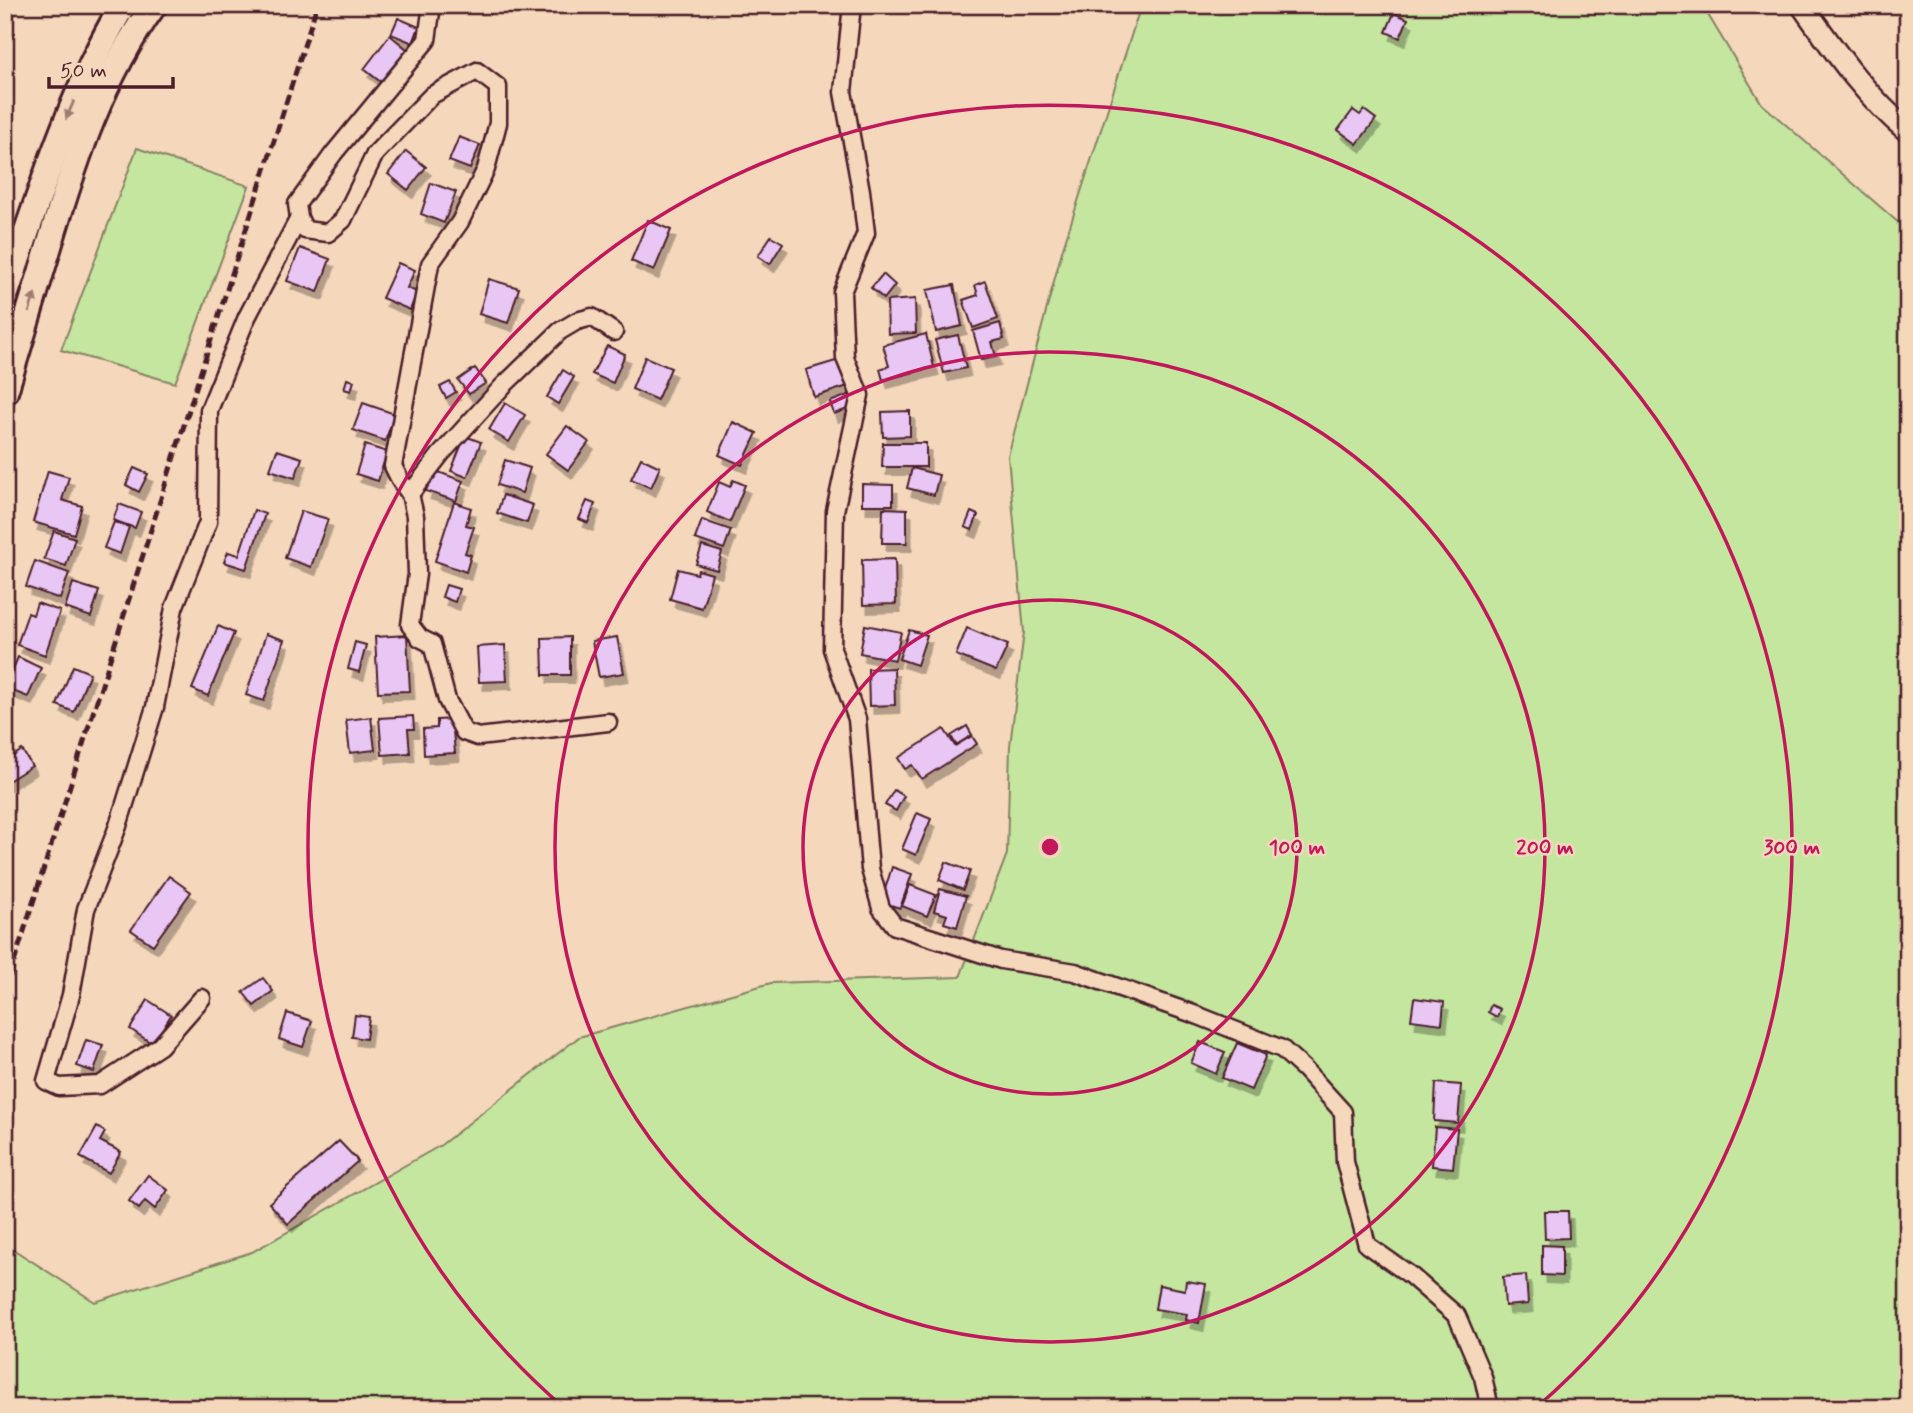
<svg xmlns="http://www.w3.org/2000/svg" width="1913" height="1413" viewBox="0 0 1913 1413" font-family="Mynerve,sans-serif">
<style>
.green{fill:#c4e69f;stroke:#878265;stroke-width:2}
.building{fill:#e9c7f4;stroke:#4a1f2b;stroke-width:2;filter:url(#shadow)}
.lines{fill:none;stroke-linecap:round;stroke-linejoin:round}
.minor-casing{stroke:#4a1f2b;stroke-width:21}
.major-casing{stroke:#4a1f2b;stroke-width:26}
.highway-casing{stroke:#4a1f2b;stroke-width:30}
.minor{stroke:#f5d7bb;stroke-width:16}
.major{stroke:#f5d7bb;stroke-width:21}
.highway{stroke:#f5d7bb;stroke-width:24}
.rail{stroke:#4a1f2b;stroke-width:5;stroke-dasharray:10 5;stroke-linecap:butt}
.oneway{fill:#a07b73}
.ring{fill:none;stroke:#c2185b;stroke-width:3.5}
.centre{fill:#c2185b;stroke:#f5d7bb;stroke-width:3.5}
.ring-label{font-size:21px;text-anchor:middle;font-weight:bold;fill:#c2185b;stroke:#f5d7bb;stroke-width:5;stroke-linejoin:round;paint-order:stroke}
</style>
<defs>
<filter id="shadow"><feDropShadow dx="4.5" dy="8" stdDeviation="0" flood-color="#0004"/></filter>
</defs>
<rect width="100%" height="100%" fill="#f5d7bb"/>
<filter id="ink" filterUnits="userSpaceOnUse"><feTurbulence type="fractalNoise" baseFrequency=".0143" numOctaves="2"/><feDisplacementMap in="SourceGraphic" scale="14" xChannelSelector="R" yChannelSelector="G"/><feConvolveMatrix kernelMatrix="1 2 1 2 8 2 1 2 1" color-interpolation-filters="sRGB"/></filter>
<g filter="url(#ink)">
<g class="green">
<polygon points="1141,5 1702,5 1762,104 1908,231 1908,1408 5,1408 5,1244 95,1302 252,1252 441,1145 579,1037 771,983 960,977 1007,854 1010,746 1024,632 1008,456 1062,251"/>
<polygon points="137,148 249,186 175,383 61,350"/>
</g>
<g class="building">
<polygon points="1394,13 1408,19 1400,38 1386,32"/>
<polygon points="398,18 419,27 413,43 391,34"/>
<polygon points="390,35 408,50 382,83 364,69"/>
<polygon points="1353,110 1360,115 1364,110 1376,119 1357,144 1338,130"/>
<polygon points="459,137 480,145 470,169 449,161"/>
<polygon points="406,151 426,167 408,190 388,174"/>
<polygon points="431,183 456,192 444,223 421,214"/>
<polygon points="648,220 671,230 654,271 631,261"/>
<polygon points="771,236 783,243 770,264 758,256"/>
<polygon points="300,248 330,259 318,292 287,281"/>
<polygon points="398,263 415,270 407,288 417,292 410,310 382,298"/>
<polygon points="883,274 895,285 884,299 871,288"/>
<polygon points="489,279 519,288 508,323 479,314"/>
<polygon points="985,281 998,319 973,328 963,300 978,295 975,285"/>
<polygon points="954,285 962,326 936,332 927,290"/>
<polygon points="915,299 916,333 888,334 887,301"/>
<polygon points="1000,323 1004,339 992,342 996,357 981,360 973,331"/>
<polygon points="926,334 934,367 883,380 880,369 889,366 883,345"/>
<polygon points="958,335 966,368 944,373 935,340"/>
<polygon points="607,346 625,354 613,383 592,374"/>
<polygon points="645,357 671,368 657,400 632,389"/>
<polygon points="839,360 848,386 814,397 806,370"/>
<polygon points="475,368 486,383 469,394 458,380"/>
<polygon points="563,370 574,377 558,404 547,397"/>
<polygon points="347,379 354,381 351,391 344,389"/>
<polygon points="450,382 456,392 446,398 440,387"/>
<polygon points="851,394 856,406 834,414 830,402"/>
<polygon points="363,403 395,414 385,441 353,430"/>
<polygon points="505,403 525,415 509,442 489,430"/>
<polygon points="910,411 910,436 883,437 882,412"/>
<polygon points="733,422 757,433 742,465 719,455"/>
<polygon points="567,426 589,442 568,470 546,454"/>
<polygon points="465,436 481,442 467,477 451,471"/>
<polygon points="883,443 926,443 926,467 882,467"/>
<polygon points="365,445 387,452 378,481 356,474"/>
<polygon points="277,450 302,458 295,478 270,470"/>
<polygon points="641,458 660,467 651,488 631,479"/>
<polygon points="505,460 530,468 522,493 497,485"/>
<polygon points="134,468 148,474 139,492 126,485"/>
<polygon points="912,468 939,475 934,495 907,488"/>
<polygon points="433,470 463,481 456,501 426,491"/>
<polygon points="48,471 69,477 62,500 82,506 74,534 33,522"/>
<polygon points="733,480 745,485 730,522 707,512 719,482 730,487"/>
<polygon points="862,484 893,485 893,505 862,505"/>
<polygon points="503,495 533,505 527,523 497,513"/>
<polygon points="587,501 595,504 588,523 579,519"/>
<polygon points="454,502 471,508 466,525 474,527 465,553 471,555 466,572 435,561"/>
<polygon points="119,504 141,512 135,528 113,520"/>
<polygon points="883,508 907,509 907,543 882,543"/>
<polygon points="254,510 265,514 246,569 224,562 228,552 239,555"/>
<polygon points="301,511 328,519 311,567 285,558"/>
<polygon points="971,512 978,515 972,530 965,527"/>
<polygon points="702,520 731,530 724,549 695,539"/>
<polygon points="114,522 129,527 120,554 104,548"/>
<polygon points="54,531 75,538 66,566 44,559"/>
<polygon points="702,546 722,552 717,570 696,564"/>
<polygon points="895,559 896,604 863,605 862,560"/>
<polygon points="35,561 69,573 60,599 26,587"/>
<polygon points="678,569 697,574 698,570 712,574 702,608 670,599"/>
<polygon points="73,583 99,591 91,617 65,608"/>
<polygon points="446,585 459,589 455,602 442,597"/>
<polygon points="37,603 60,611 45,655 17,645 28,613 33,615"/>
<polygon points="865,625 901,632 895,660 860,653"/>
<polygon points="218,626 234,633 208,696 192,689"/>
<polygon points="967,628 1008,645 996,671 956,655"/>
<polygon points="909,630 927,635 917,665 899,659"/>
<polygon points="266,634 284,640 264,701 246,695"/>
<polygon points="407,635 410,691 378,692 375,637"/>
<polygon points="570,637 570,675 543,675 542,638"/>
<polygon points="617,637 624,673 599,677 592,641"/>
<polygon points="355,642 366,645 359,672 348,669"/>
<polygon points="505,645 507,681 479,682 477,647"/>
<polygon points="18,657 41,668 28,697 5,688"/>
<polygon points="73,666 90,673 74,712 57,705"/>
<polygon points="894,668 895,705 869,706 868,669"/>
<polygon points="413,716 414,729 408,729 410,753 382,755 379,718"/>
<polygon points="371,717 375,750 350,753 346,720"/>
<polygon points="452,719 455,753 424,755 423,729 437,728 437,720"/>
<polygon points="967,726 972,735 956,745 951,736"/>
<polygon points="944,729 955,746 972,736 977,744 922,779 912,765 905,769 898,758"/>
<polygon points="22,750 32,766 5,783 5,753 10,751 13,756"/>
<polygon points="894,790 904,796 896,811 885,805"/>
<polygon points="917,813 931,819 916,855 902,849"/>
<polygon points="946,862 970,871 963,890 939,880"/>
<polygon points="892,867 912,874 900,908 881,902"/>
<polygon points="169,876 191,892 153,945 131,930"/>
<polygon points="910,885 936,895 927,916 902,906"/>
<polygon points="940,889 966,896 957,927 944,923 947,915 934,911"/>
<polygon points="263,978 273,991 254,1006 243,992"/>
<polygon points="1414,998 1444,1002 1442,1024 1411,1020"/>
<polygon points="148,1000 171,1015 153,1044 130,1029"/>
<polygon points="1491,1005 1500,1009 1497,1017 1488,1012"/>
<polygon points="287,1013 312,1021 303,1047 279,1039"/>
<polygon points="355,1015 369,1017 366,1039 352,1037"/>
<polygon points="86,1040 103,1045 94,1072 77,1066"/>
<polygon points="1200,1042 1225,1052 1216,1074 1191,1063"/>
<polygon points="1237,1043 1266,1055 1251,1090 1222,1078"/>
<polygon points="1436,1083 1461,1085 1458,1123 1434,1121"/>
<polygon points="97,1127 105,1132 100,1141 121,1152 109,1173 80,1157"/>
<polygon points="1435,1127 1457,1129 1453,1168 1432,1166"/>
<polygon points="339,1141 358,1161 288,1224 269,1203"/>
<polygon points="148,1175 168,1190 155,1209 145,1201 139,1209 129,1201"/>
<polygon points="1544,1211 1568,1211 1569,1238 1545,1239"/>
<polygon points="1542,1245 1562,1246 1562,1276 1542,1275"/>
<polygon points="1526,1275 1528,1304 1505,1306 1503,1277"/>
<polygon points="1186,1281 1206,1284 1199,1323 1186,1320 1187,1314 1155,1309 1159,1285 1185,1290"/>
</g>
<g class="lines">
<defs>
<g id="minor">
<polyline points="432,5 427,40 334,153 297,204 299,218 305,230 328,233 343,220 375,154 432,95 477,71 498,87 498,123 486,169 460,222 430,264 393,466 401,482 410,494 415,516 417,574 410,625 420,638 432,644 447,700 464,732 478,737 608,722"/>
<polyline points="852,5 843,92 861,191 866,233 842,292 845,358 860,395 835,511 832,649 857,719 870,869 881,908 895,926 1001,960 1075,972 1199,1016 1282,1049 1304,1069 1343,1112 1345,1162 1367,1245 1410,1275 1457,1316 1483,1377 1490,1408"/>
<polyline points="410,494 440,455 503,386 560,331 577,321 592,317 614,332"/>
<polyline points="202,998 160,1046 100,1085 59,1087 46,1081 71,995 86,909 118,826 155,707 174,608 208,522 209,410 247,317 299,218"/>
</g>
<path id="major" d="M 1802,5 C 1834,50 1865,96 1908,131"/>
<g id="highway">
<path d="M 5,296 C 39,196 69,96 123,5"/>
<path d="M 5,392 C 20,342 35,293 50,243 C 75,160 102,77 154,5"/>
</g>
</defs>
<use href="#minor" class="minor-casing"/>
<use href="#major" class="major-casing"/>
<use href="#highway" class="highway-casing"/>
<use href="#minor" class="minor"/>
<use href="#major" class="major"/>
<use href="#highway" class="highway"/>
<polyline class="rail" points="5,991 317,5"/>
</g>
<defs><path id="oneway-solid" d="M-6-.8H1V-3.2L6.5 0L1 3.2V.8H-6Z" transform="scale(1.75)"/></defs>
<g class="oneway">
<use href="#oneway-solid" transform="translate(70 110) rotate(113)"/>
<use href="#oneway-solid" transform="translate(32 303) rotate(-73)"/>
</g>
</g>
<g class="ring">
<circle cx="1050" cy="847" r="247"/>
<circle cx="1050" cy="847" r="495"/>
<path d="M563 1407A742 742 0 1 1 1537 1407"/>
</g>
<circle cx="1050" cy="847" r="10" class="centre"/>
<g class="ring-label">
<text x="1297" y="854">100 m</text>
<text x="1545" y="854">200 m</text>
<text x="1792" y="854">300 m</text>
</g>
<rect width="1913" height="1413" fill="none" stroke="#f5d7bb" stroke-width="28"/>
<rect x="14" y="14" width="1885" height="1385" fill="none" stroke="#4a1f2b" stroke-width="2.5" filter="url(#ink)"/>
<path d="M49 77v10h124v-10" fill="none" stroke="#4a1f2b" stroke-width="3.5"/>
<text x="60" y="77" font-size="21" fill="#4a1f2b" stroke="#f5d7bb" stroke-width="5" paint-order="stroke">50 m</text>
</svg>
